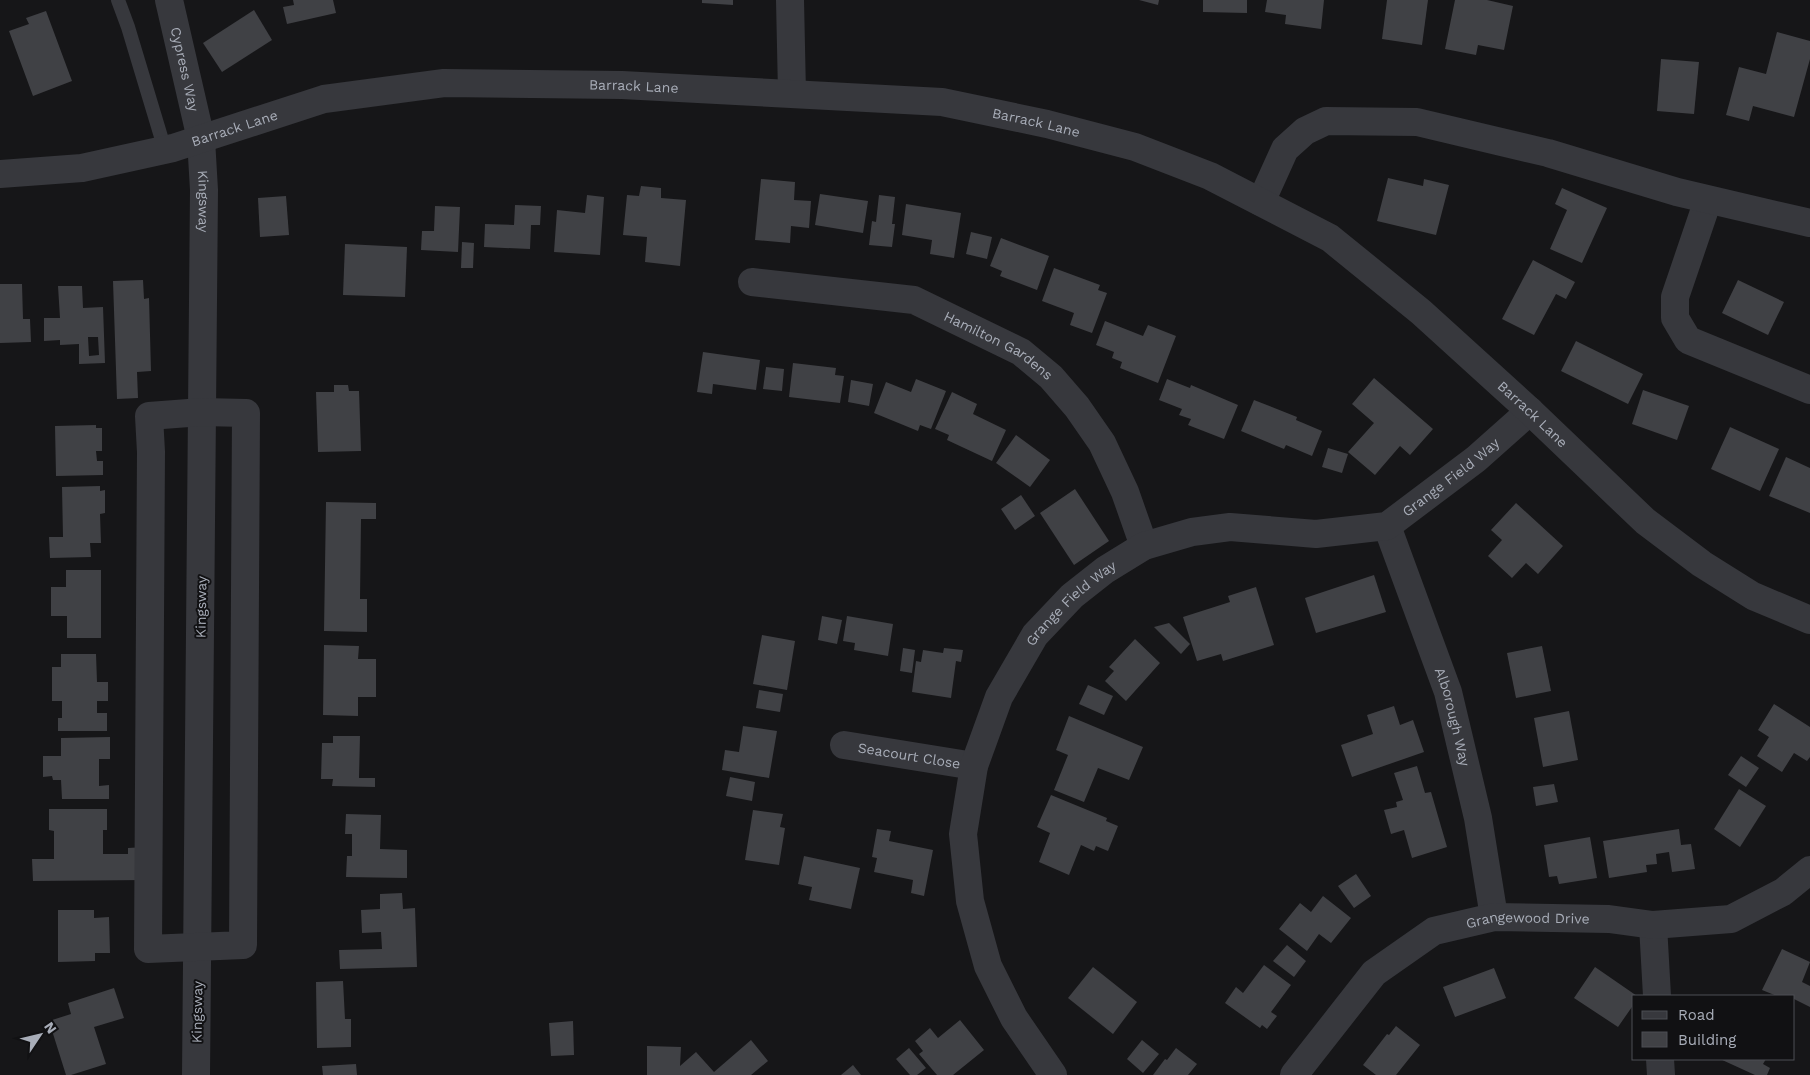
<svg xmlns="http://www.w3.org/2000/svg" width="1810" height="1075" viewBox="0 0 1810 1075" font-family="'Work Sans',sans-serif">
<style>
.building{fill:#404145;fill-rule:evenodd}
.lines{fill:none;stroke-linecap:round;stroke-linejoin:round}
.service{stroke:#37383d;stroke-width:14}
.minor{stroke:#37383d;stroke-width:28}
.tertiary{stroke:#37383d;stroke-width:28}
.labels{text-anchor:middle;stroke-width:4;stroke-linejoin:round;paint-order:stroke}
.street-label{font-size:14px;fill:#a8adb8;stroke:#111113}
</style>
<rect width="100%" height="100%" fill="#161618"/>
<g class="building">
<polygon points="293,0 333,0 336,13 287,24 283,7 294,5"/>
<polygon points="702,0 733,0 733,5 702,3"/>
<polygon points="1139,0 1159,0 1158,5"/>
<polygon points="1203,0 1247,0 1247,13 1203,12"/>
<polygon points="1267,0 1324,0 1321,29 1285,24 1286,15 1265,12"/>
<polygon points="1387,0 1428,0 1422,45 1382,39"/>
<polygon points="1455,0 1487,0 1513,6 1504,50 1478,45 1476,55 1445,49"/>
<polygon points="254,10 272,40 222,72 203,43"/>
<polygon points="46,11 72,81 33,96 9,31 29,24 26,18"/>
<polygon points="1777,32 1810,41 1810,59 1794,117 1753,106 1749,121 1726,115 1739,67 1766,74"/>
<polygon points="1661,59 1699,62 1694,114 1657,111"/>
<polygon points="1388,178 1423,186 1424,179 1449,185 1436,235 1377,221"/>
<polygon points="761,179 795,182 794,200 811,201 809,228 791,226 790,243 755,240"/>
<polygon points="641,186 661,188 661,198 686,200 680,266 645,262 647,237 623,235 627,195 639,196"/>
<polygon points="1562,188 1607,208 1582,263 1550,249 1567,210 1555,204"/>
<polygon points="820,194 868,201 863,233 815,225"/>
<polygon points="587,195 604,197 600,255 554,252 557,210 585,213"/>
<polygon points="879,195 895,197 892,224 895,224 892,247 869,245 872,221 876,222"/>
<polygon points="286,196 289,235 260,237 258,198"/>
<polygon points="906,204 961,213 954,258 930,254 932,240 902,235"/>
<polygon points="515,205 541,206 540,225 531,225 530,249 484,247 485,224 514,225"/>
<polygon points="435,206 460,207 458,252 421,250 422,231 434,231"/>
<polygon points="971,232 992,237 987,259 966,254"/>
<polygon points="1001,238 1049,256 1037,290 1000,276 1002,271 990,266"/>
<polygon points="462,242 474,243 473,268 461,268"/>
<polygon points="345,244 407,247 405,297 343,295"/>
<polygon points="1533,260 1575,282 1566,299 1556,294 1534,335 1502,319"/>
<polygon points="1054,268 1100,285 1098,290 1107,293 1092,333 1070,325 1074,313 1042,301"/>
<polygon points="143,280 144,299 149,298 151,371 137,372 138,398 117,399 113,281"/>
<polygon points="1738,280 1784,302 1768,335 1722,313"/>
<polygon points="0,284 22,284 23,319 30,319 31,342 0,343"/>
<path d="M 58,286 L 82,286 L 83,308 L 103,307 L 105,363 L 79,364 L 79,344 L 60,345 L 60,340 L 44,341 L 44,318 L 60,318 ZM 88,337 L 98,337 L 99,355 L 89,356 Z"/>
<polygon points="1105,321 1143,336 1148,325 1176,336 1158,383 1120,368 1122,362 1112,358 1114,352 1096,345"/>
<polygon points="1576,341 1643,374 1628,404 1561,371"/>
<polygon points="703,352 760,360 756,390 713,384 712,394 697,392"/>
<polygon points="793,363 836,368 835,375 844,376 840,403 789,397"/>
<polygon points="766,367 784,369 782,391 763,389"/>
<polygon points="1374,378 1433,429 1410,455 1400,446 1375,475 1348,452 1374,423 1352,404"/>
<polygon points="916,379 946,391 931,429 920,425 918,431 874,413 886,382 911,392"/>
<polygon points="1167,379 1190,388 1191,385 1238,405 1224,439 1188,425 1191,419 1179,415 1182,409 1159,400"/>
<polygon points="851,380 873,384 869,406 848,402"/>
<polygon points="334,385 348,385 349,391 359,391 361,451 318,452 316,392 334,392"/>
<polygon points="1643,390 1689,406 1677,440 1632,424"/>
<polygon points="952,392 977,404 973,414 1006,430 992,461 947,440 949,435 935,429"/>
<polygon points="1254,400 1297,417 1296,420 1322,431 1312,456 1286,445 1284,449 1241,431"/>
<polygon points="96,425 96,428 102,428 102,451 96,451 97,461 103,461 103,475 56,476 55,426"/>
<polygon points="1730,427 1779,449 1760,491 1711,469"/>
<polygon points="1016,435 1050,460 1030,487 996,463"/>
<polygon points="1328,448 1348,454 1342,473 1322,467"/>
<polygon points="1786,457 1810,468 1810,513 1769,496"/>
<polygon points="100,486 100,491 105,490 105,513 100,514 101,543 90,543 91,557 50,558 49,537 63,537 62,487"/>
<polygon points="1075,489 1109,541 1074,565 1040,513"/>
<polygon points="1021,495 1035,516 1015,530 1001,509"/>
<polygon points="326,502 376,503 376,519 361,519 360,599 367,599 367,632 324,631"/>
<polygon points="1516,503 1563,546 1538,574 1526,563 1512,578 1488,556 1502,540 1491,530"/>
<polygon points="66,570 101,570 101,638 67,638 67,616 51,616 51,587 66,587"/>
<polygon points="1374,575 1386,612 1316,633 1305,598"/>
<polygon points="1256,587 1274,645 1223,661 1221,654 1197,661 1183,617 1230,602 1228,596"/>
<polygon points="822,616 842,620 837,644 818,640"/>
<polygon points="847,616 893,624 888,656 854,650 855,643 843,641"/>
<polygon points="1169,623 1190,644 1181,654 1154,627"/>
<polygon points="762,635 795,641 787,690 753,684"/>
<polygon points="1135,639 1160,663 1126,701 1105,681 1114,671 1109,667"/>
<polygon points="324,645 359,646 358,659 376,659 376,697 358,697 358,716 323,715"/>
<polygon points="1542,646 1551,691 1516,698 1507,653"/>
<polygon points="903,648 915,650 912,673 900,671"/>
<polygon points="944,648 963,650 961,662 956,661 951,698 912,692 916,661 921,662 923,650 943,653"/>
<polygon points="61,654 96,654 97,682 108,682 108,701 97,701 97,713 107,713 107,731 58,731 58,718 62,718 62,701 52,701 52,667 61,667"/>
<polygon points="1088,685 1113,696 1104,715 1079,704"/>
<polygon points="759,690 783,694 780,712 756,708"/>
<polygon points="1774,704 1810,727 1810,757 1807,761 1794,753 1782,772 1757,756 1769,737 1758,730"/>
<polygon points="1394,706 1400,725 1413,720 1424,752 1352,777 1341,745 1373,734 1367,715"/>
<polygon points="1569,711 1578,760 1543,767 1534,718"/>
<polygon points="1069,716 1143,747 1129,780 1098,768 1084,802 1054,790 1068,755 1056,750"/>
<polygon points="743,726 777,731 769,778 722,770 725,750 739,752"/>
<polygon points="333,736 360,736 359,778 375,778 375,787 332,786 333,779 321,779 322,743 333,743"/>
<polygon points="110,737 110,759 99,759 99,786 109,785 109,799 62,799 61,780 53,780 52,776 43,777 43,756 61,756 61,738"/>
<polygon points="1741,756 1759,768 1746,787 1728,775"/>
<polygon points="1417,766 1425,793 1431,792 1447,847 1412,858 1404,830 1391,834 1384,810 1397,807 1396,802 1403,800 1394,773"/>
<polygon points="730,777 755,782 752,801 726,796"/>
<polygon points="1554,784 1558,802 1536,806 1533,787"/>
<polygon points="1739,789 1766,806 1740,847 1714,829"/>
<polygon points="1051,795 1107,818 1106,821 1118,826 1108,851 1096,846 1094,851 1081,845 1069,875 1039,862 1050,833 1037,827"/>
<polygon points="49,809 107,809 107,830 103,830 103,854 128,854 128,848 145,847 146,880 33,881 32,859 54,859 54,831 49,830"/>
<polygon points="753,810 783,814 780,827 785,828 779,865 745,860"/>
<polygon points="346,814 381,815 380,849 407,850 407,878 346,877 347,856 352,856 352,834 345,834"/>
<polygon points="877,829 891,831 889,841 933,850 924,896 911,893 913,880 874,872 877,858 872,857"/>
<polygon points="1679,829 1681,845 1691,844 1695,869 1672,872 1669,852 1656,854 1657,864 1646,865 1647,872 1609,878 1603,841"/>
<polygon points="1590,837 1597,878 1559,884 1557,876 1549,877 1544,845"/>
<polygon points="804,856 860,868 851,909 809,900 812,887 798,884"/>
<polygon points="1356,874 1371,896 1354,908 1338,886"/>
<polygon points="402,893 403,909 415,908 417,967 340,969 339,950 382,949 381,932 362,933 361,910 380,909 380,894"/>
<polygon points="1323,896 1351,918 1331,943 1319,934 1307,951 1279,929 1300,903 1311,912"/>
<polygon points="58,910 94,910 94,918 109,917 110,953 95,953 95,961 58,962"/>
<polygon points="1287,945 1306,961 1294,977 1273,961"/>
<polygon points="1782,949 1810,962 1802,982 1810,986 1810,1007 1794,999 1794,996 1777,996 1762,990"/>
<polygon points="1264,965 1291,985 1271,1012 1277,1016 1267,1029 1262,1025 1260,1028 1225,1003 1236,987 1243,993"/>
<polygon points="1093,967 1137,1002 1113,1034 1068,998"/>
<polygon points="1595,967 1637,996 1634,996 1634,1004 1618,1027 1574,998"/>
<polygon points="1494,968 1506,998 1455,1017 1443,987"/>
<polygon points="343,981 345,1019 351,1019 351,1047 317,1048 316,982"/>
<polygon points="114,988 124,1018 94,1027 106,1064 71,1075 66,1075 49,1021 71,1014 68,1003"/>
<polygon points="960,1020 984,1050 953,1075 937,1075 919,1054 923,1051 915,1041 930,1028 938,1038"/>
<polygon points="573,1021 574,1055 551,1056 549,1023"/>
<polygon points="1396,1026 1420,1045 1396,1075 1376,1075 1363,1065 1387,1034 1389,1035"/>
<polygon points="751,1040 768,1061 751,1075 647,1075 647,1046 681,1047 680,1066 696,1052 714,1072"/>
<polygon points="1142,1040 1159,1054 1143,1073 1127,1059"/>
<polygon points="909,1048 926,1068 917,1075 910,1075 896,1059"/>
<polygon points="1176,1048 1197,1064 1188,1075 1153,1075 1165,1059 1167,1060"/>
<polygon points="1720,1059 1766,1059 1763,1064 1770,1068 1767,1075 1755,1075"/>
<polygon points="356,1064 357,1075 323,1075 322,1066"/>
<polygon points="853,1065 861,1075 841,1075"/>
</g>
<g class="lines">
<polyline class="service" points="118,0 128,27 165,150"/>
<g class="minor">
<path id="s1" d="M 169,0 L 201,139 L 204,190 L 196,1075"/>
<polyline points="790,0 792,93"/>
<polyline points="1708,200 1675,297 1675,318 1688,340 1810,390"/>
<polyline points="1261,202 1285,149 1305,131 1326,121 1417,122 1548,153 1677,192 1810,223"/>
<path id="s2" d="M 752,282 L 914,300 L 1021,352 L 1051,377 L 1077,407 L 1102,443 L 1125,492 L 1144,546"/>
<polygon points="202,412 246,413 243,945 148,949 151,452 149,416"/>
<path id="s3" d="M 1387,526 L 1448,692 L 1478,818 L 1494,917"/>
<path id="s4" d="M 844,745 L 974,766"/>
<polyline points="1653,925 1657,996"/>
<polyline points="1660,1059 1661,1075"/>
<path id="s5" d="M 1053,1075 L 1014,1018 L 988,966 L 970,901 L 963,834 L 974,766 L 999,697 L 1035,635 L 1072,596 L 1105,570 L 1144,546 L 1192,532 L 1230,527 L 1316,534 L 1387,526 L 1476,459 L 1530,411"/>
<path id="s6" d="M 1294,1075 L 1374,973 L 1434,931 L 1494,917 L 1609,919 L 1653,925 L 1731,919 L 1783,892 L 1810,870"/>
</g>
<path class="tertiary" id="s7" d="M 0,174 L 82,168 L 173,148 L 324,99 L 444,83 L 622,85 L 942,102 L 1047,124 L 1135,147 L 1210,176 L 1330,238 L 1421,312 L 1530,411 L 1645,521 L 1702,564 L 1753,596 L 1810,620"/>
</g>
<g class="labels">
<g class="street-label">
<text dy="5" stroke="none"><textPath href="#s1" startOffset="71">Cypress Way</textPath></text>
<text dy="5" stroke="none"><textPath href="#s7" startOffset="645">Barrack Lane</textPath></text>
<text dy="5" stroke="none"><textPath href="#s7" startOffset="1050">Barrack Lane</textPath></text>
<text dy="5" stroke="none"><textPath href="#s7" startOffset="240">Barrack Lane</textPath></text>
<text dy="5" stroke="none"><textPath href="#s1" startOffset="205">Kingsway</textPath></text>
<text dy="5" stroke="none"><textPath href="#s2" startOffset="259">Hamilton Gardens</textPath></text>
<text dy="5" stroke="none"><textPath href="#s7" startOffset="1636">Barrack Lane</textPath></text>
<text dy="5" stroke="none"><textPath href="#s5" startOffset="944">Grange Field Way</textPath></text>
<text dy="5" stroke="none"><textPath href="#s5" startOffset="524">Grange Field Way</textPath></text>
<text transform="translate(201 607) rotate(-89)" y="5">Kingsway</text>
<text dy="5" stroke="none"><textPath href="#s3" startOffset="202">Alborough Way</textPath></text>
<text dy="5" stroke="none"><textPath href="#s4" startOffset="66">Seacourt Close</textPath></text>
<text dy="5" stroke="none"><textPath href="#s6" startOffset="298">Grangewood Drive</textPath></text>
<text transform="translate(197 1012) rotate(-89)" y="5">Kingsway</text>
</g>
</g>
<rect x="1632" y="995" width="162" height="65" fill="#111113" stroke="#4d4f55"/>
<rect x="1642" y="1011" width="25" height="8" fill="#37383d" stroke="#4d4f55"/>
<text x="1678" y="1020" font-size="15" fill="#a8adb8">Road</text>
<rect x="1642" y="1032" width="25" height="15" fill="#404145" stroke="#4d4f55"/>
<text x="1678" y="1045" font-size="15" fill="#a8adb8">Building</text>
<g transform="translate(40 1035) rotate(55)" stroke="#111113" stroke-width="4" paint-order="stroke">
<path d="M0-4L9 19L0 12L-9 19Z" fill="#a8adb8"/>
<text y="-8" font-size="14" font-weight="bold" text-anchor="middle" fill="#a8adb8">N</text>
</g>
</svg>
